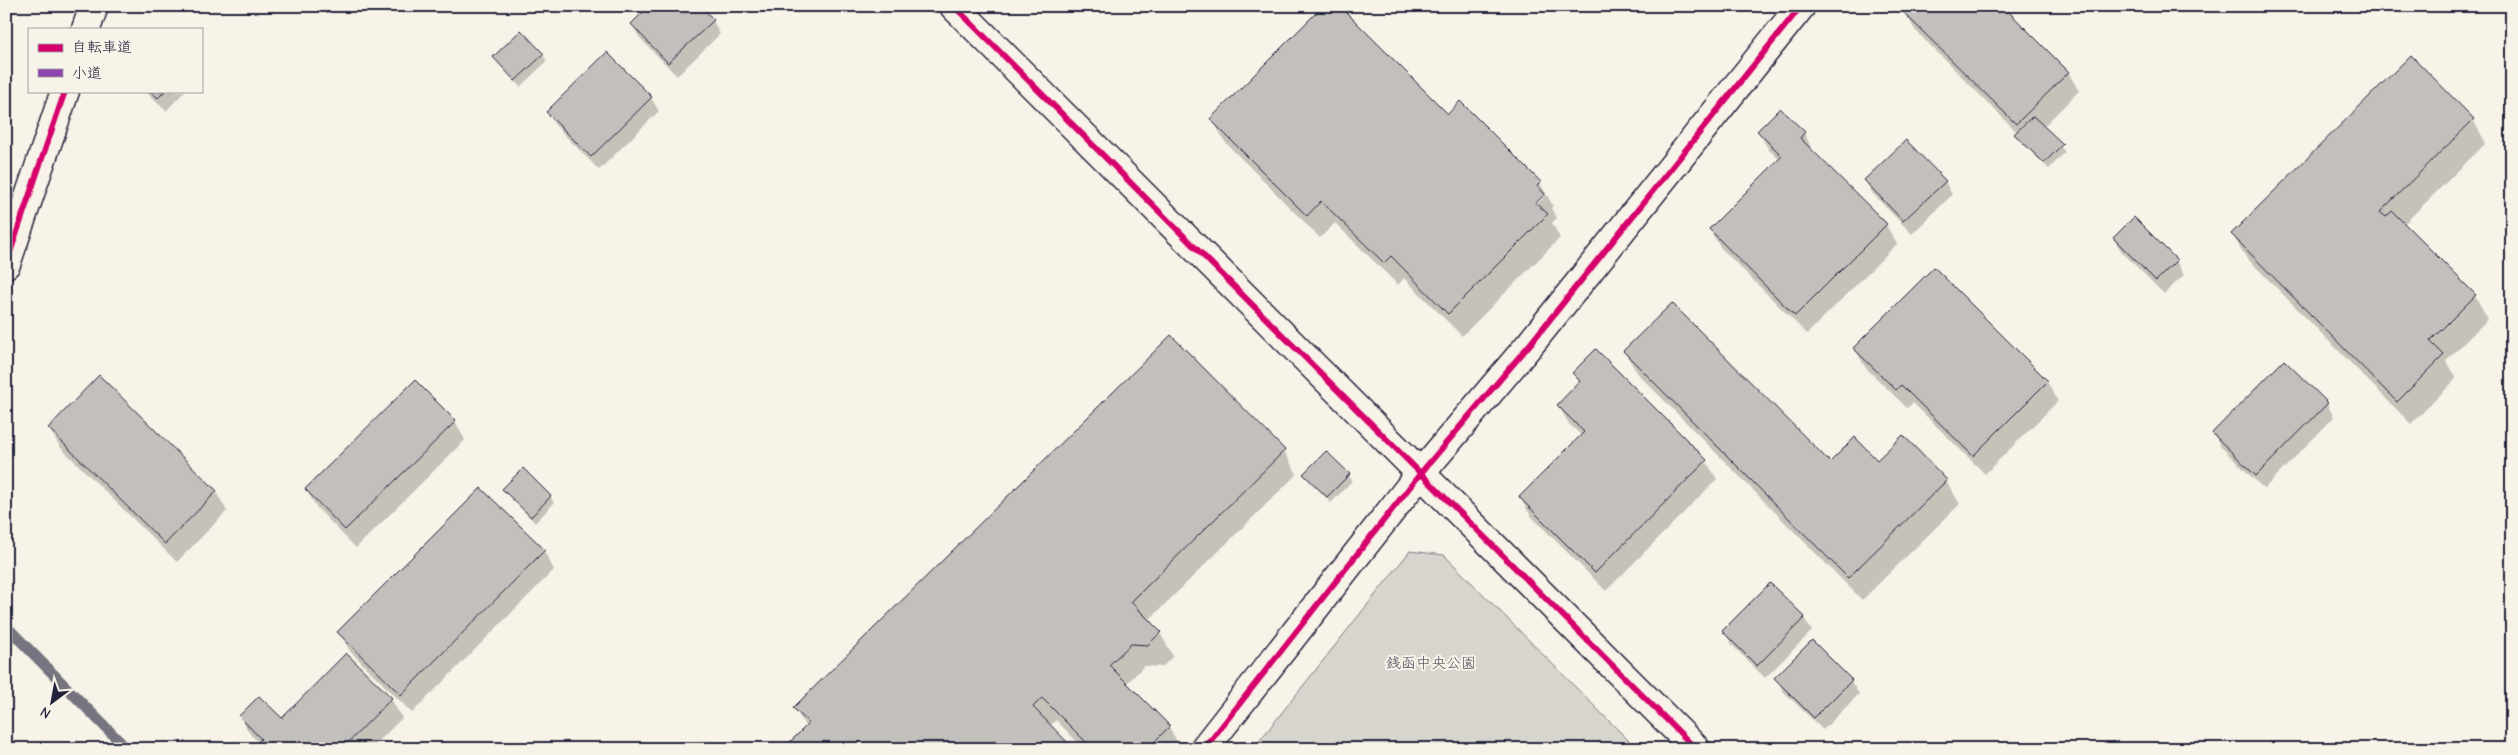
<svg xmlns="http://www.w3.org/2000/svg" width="2518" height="755" viewBox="0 0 2518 755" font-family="'Comic Neue','Klee One',sans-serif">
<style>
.green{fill:#d8d5cf;stroke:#7d7c85}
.shadow{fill:#0003;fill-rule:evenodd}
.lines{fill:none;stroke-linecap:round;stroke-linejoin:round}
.stream{stroke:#76747f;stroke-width:11}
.building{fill:#c2bfbd;stroke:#22223b}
.street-casing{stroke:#22223b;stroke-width:31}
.street{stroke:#f7f3e8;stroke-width:28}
.quiet{stroke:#8e44ad;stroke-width:5;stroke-dasharray:10 5;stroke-linecap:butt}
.cycleway-casing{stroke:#f7f3e8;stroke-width:9}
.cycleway{stroke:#d6006c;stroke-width:6}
.labels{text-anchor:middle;stroke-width:4;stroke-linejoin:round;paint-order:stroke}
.park-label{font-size:15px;fill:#504f60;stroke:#f7f3e8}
</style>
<rect width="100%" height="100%" fill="#f7f3e8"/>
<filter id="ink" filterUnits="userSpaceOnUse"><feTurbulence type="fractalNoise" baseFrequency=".02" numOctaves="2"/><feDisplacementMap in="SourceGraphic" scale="10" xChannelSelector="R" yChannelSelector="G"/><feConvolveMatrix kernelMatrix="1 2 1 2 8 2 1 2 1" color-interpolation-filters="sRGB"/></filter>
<g filter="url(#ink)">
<polygon class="green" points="1410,551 1444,555 1637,749 1253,749"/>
<g class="shadow">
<polygon points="1904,11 2068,72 2079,91 2043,127 2065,152 2049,169 2020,141 2016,135 2018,133 1915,30"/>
<polygon points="713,21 720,34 677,76 640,38 632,24"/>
<polygon points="607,53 651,98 659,111 599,170 555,125 547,112"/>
<polygon points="543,55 547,61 520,87 494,57"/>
<polygon points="145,91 185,91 166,111"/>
<polygon points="1780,109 1804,133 1814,153 1886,225 1897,244 1807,334 1721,248 1710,230 1780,160 1769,150 1758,131"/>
<path d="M 1448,116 L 1540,183 L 1553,206 L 1551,208 L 1557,218 L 1552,223 L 1560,238 L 1462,336 L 1404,278 L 1398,285 L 1335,223 L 1320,238 L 1225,142 L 1212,119 ZM 1544,193 L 1544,197 L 1533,208 L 1531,206 Z"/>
<polygon points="2473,120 2486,143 2404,224 2475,296 2488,319 2446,361 2456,379 2411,424 2246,257 2232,234"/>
<polygon points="1865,181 1945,181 1952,195 1912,234 1873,194"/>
<polygon points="2134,219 2176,261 2184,275 2164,294 2122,252 2114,239"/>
<polygon points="1171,337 1284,451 1297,474 1148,621 1160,633 1173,656 1162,667 1144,666 1126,684 1169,727 1181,749 1084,749 1056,720 1050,726 1071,749 785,749 806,728 795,708"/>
<polygon points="1855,349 2047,382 2058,401 1985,474 1913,403 1907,408 1865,367"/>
<polygon points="1624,351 1830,463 1877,462 1903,436 1946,481 1960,504 1862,600 1638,374"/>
<polygon points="1574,373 1706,461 1717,479 1606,591 1531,516 1520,498 1582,436 1569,424 1558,405 1580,384"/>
<polygon points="2327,404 2334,417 2264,489 2221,447 2214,434"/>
<polygon points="455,421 465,440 356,548 317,508 306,489"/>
<polygon points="49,428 216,492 227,511 177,562 60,447"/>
<polygon points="1304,474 1349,475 1352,481 1331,503"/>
<polygon points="504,489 550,496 554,503 535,523"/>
<polygon points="544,551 554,570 412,713 350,651 339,632"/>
<polygon points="1804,618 1812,631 1765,678 1732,645 1724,631"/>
<polygon points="1776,678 1851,681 1859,694 1823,730 1784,692"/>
<polygon points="391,699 402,718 371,749 253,749 259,743 251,735 240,717 282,720"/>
</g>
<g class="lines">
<polyline class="stream" points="6,626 127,749"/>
</g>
<g class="building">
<polygon points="649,6 701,6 714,20 668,63 631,24"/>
<polygon points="1323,6 1340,6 1448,114 1460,101 1541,182 1537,186 1545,194 1536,203 1548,214 1448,314 1391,256 1384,263 1321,201 1307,216 1210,119"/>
<polygon points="1907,6 2003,6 2069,72 2016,124 1902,11"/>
<polygon points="521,30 544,54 515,81 493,57"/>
<polygon points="607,52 652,97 591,157 546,112"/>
<polygon points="2411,55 2474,119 2380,212 2386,217 2392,211 2476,295 2430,341 2444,355 2397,402 2231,234"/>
<polygon points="150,91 165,91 158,98"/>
<polygon points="1780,108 1805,132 1800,138 1887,224 1795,316 1709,229 1782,156 1757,131"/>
<polygon points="2033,116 2063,144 2044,163 2014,134"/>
<polygon points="1906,140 1946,181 1903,221 1864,180"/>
<polygon points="2134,217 2177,260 2156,281 2113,238"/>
<polygon points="1934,267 2048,381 1973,456 1901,385 1896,390 1853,348"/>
<polygon points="1672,303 1830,462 1855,437 1877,460 1903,435 1947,480 1848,578 1623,351"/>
<polygon points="1171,335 1285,450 1131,602 1161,632 1148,645 1131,644 1109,665 1170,726 1147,749 1093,749 1042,698 1033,707 1072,747 1070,749 783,749 809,723 793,708"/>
<polygon points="1596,349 1707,460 1595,573 1519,497 1584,432 1557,405 1580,381 1572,373"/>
<polygon points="2284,360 2328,403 2256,476 2212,433"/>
<polygon points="99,375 217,491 165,544 48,428"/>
<polygon points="415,380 456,421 345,530 305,489"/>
<polygon points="1326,451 1350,474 1327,497 1303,474"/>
<polygon points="523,468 551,496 531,517 502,489"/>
<polygon points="481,488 545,550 401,695 337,632"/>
<polygon points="1770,583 1805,617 1757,666 1722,631"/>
<polygon points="1812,640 1852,680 1814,718 1774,678"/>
<polygon points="346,653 392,698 342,749 251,749 261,739 239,716 259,696 282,718"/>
</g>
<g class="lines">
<defs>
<g id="street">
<polyline points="954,6 1696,749"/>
<polyline points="86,29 94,6"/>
<polyline points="6,264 65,91"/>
<polyline points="1204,749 1420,474 1531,343 1801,6"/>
</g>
</defs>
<use href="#street" class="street-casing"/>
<use href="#street" class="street"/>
<polyline class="quiet" points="1633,749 1645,740"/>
<defs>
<g id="cycleway">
<polyline points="954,6 1696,749"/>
<polyline points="6,264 65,91"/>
<polyline points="1204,749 1420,474 1531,343 1801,6"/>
</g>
</defs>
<use href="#cycleway" class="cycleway-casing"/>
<use href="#cycleway" class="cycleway"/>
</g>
</g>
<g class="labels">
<g class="park-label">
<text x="1431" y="668">銭函中央公園</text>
</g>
</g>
<rect width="2518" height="755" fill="none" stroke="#f7f3e8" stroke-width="25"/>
<rect x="12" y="12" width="2493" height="730" fill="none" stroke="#22223b" stroke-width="2" filter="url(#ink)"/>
<rect x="28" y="28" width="175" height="65" fill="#f7f3e8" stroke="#a29fa3"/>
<rect x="38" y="44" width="25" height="8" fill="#d6006c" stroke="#a29fa3"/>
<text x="72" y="52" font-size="15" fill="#22223b">自転車道</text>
<rect x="38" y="69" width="25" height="8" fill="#8e44ad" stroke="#a29fa3"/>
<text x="72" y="78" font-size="15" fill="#22223b">小道</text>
<g transform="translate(52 702) rotate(212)" stroke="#f7f3e8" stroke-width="4" paint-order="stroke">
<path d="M0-4L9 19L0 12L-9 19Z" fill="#22223b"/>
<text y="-8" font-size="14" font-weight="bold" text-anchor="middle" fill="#22223b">N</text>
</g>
</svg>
